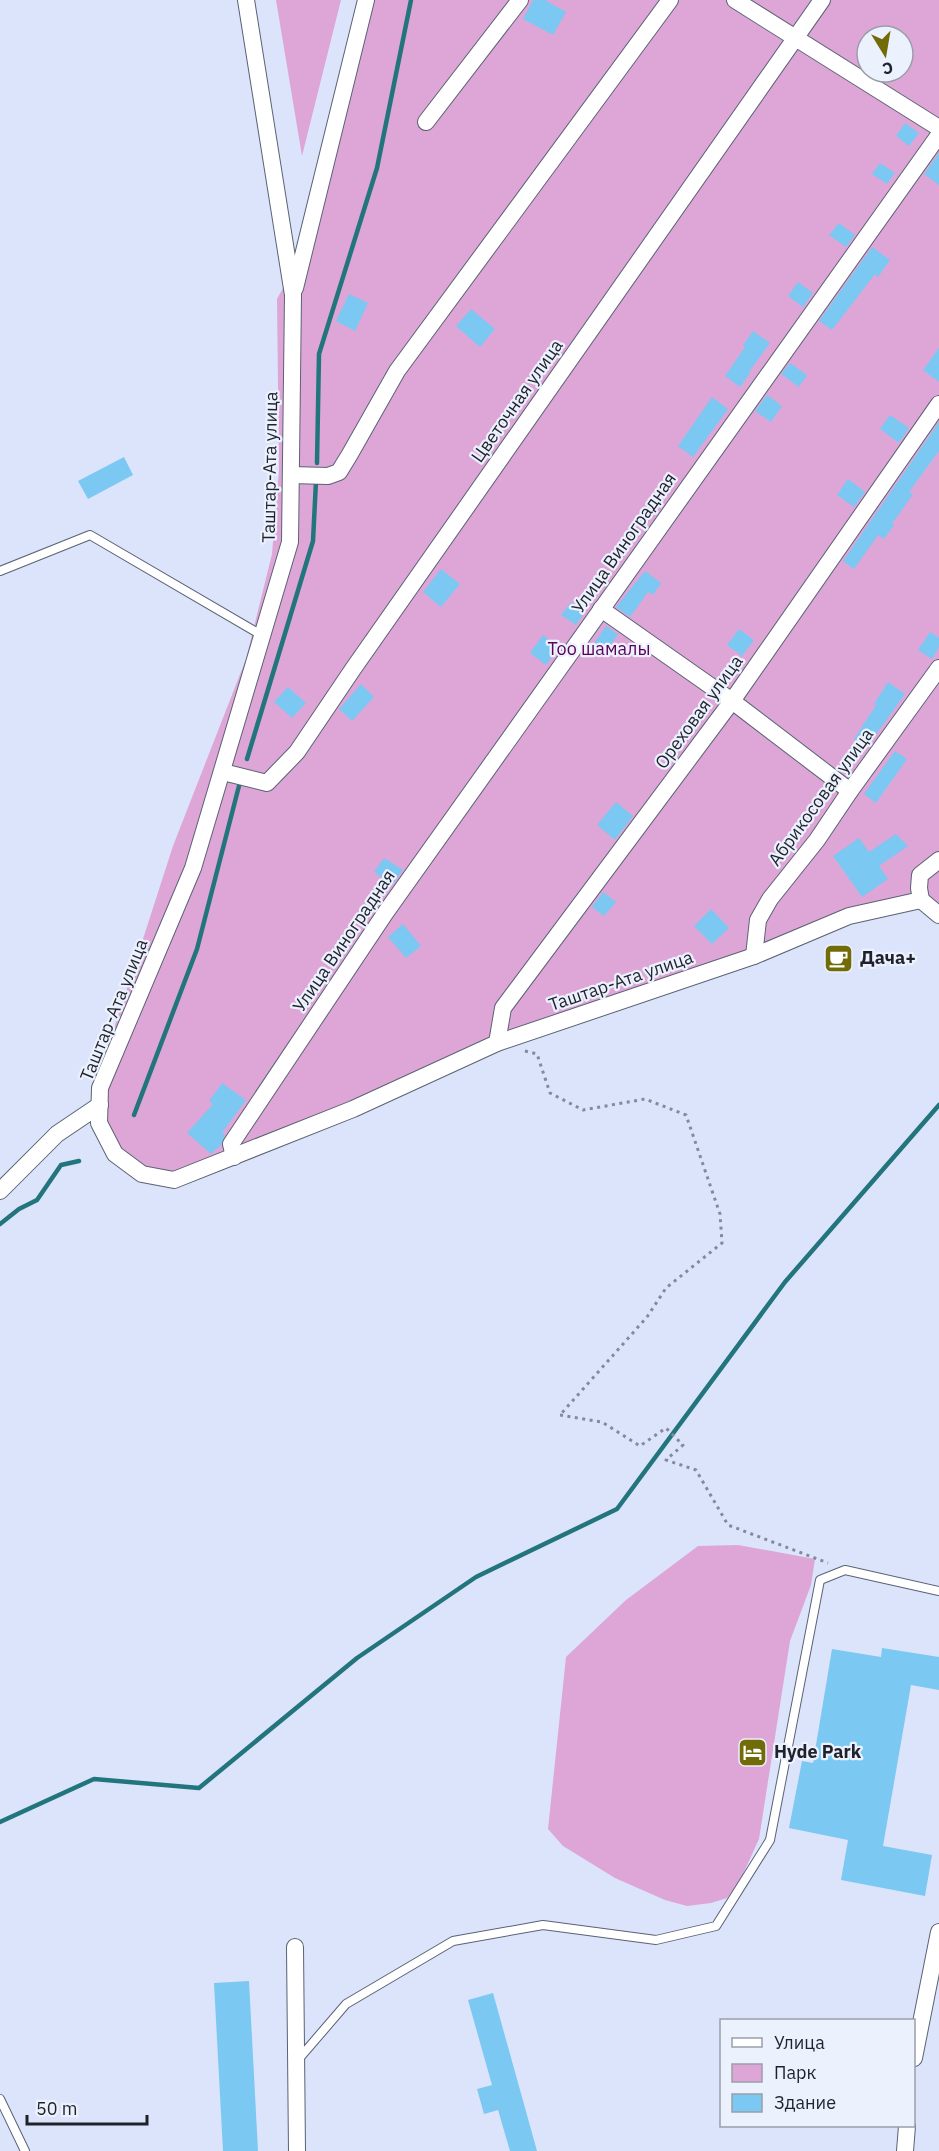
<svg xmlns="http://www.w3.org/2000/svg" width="939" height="2151" viewBox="0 0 939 2151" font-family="'IBM Plex Sans',sans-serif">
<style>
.green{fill:#dea6d7;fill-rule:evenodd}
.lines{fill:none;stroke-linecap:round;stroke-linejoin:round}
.stream{stroke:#23757d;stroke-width:4.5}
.building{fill:#7bc8f3}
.service-casing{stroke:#5a6274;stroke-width:10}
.minor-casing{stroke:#5a6274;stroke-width:18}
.path{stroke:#848a9a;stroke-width:3;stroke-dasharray:3 4.5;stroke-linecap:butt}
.service{stroke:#fff;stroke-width:8}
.minor{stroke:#fff;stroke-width:16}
.labels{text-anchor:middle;stroke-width:4.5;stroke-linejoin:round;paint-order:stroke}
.street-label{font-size:18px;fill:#1f222a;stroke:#ecf1fe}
.park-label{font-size:18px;fill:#5c0058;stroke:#ecf1fe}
.poi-label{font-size:18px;font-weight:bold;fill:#1f222a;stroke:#ecf1fe;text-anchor:start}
</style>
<rect width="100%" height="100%" fill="#dbe4fa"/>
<g class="green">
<polygon points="276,0 341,0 302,156"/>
<path d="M 369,0 L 939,0 L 939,915 L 921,900 L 497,1043 L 174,1180 L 142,1174 L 99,1123 L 100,1088 L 109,1044 L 173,846 L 246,659 L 272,554 L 279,470 L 277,299 L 314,232 ZM 867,36 L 903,36 L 903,72 L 867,72 Z"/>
<polygon points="738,1545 815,1559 811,1585 790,1641 759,1839 738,1885 727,1898 711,1903 687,1906 665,1900 615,1878 563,1846 548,1829 566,1657 626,1600 698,1546"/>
</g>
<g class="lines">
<g class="stream">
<polyline points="317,463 319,354 377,168 411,0"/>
<polyline points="247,759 313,541 316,481"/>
<polyline points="134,1115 197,949 240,782"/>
<polyline points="0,1224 19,1209 37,1200 61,1165 79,1161"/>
<polyline points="0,1822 94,1779 199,1788 357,1658 476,1577 617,1509 785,1282 939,1105"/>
</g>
</g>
<g class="building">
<polygon points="533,0 545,0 566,12 553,35 523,19"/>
<polygon points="905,123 919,133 909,146 896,136"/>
<polygon points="939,153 939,185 924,174"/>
<polygon points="880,163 895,173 887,184 872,174"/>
<polygon points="839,223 855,235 846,247 829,235"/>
<polygon points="872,247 890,260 878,277 875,274 832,330 819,321"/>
<polygon points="798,282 813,293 803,307 788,296"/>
<polygon points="349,294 368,303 355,331 336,321"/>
<polygon points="471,309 495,329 480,347 456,326"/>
<polygon points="753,331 770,343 749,372 750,373 740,387 725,376 745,347 743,345"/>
<polygon points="939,348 939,382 923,370"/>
<polygon points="790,363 807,375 799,387 781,374"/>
<polygon points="767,395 782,406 771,422 755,411"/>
<polygon points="712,397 728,409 693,457 678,446"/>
<polygon points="890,415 909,428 899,443 880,429"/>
<polygon points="939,422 939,451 909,492 913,494 892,524 894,525 884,539 878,535 854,569 843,561"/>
<polygon points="124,457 133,475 88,499 78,481"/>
<polygon points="848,479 865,492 854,507 837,495"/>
<polygon points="441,569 460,584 441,607 423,592"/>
<polygon points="645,571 661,583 653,595 648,592 630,617 616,607"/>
<polygon points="571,602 585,612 576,625 561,615"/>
<polygon points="606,626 618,634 605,654 593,645"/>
<polygon points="739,629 754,640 742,656 727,645"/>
<polygon points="930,632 939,638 939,647 932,659 918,650"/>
<polygon points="543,635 559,647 546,665 530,653"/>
<polygon points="888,682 905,694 867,747 854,739 876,705 874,704"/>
<polygon points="361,684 374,697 352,721 339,709"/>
<polygon points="288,687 306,703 292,718 274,702"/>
<polygon points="895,751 907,759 876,803 864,794"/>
<polygon points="616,802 633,816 615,840 597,825"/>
<polygon points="896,834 908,846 879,866 888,879 862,897 833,856 859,838 869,852"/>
<polygon points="384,858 403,870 392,885 374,872"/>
<polygon points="603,892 616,902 604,916 592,907"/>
<polygon points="711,909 729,928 712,944 694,926"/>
<polygon points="403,924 421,946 406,958 388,937"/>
<polygon points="222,1083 246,1100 222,1133 225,1135 221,1145 211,1154 187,1133 213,1104 209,1101"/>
<polygon points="882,1648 939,1657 939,1690 911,1685 883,1846 932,1855 925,1896 841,1880 848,1840 789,1828 802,1761 813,1763 832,1649 881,1657"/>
<polygon points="249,1981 258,2151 223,2151 214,1983"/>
<polygon points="493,1993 537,2151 510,2151 498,2110 484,2114 477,2089 492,2085 468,2000"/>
</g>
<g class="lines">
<defs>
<g id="service">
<polyline points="0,571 90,535 263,636"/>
<polyline points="297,2061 346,2004 453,1941 543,1925 656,1940 716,1926 770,1840 820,1580 845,1570 939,1591"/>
<polyline points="0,2099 25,2151"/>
</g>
<g id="minor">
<polyline points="246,0 293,295 290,542 193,868 100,1088 99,1123 115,1154 142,1174 174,1180 353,1109 497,1043 754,956 849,916 921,900 939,915"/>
<polyline points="735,0 939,128"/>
<polyline points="426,122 520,0"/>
<polyline points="295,288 366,0"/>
<polyline points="291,475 328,476 339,472 350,454 397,371 670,0"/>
<polyline points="601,609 732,701 850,791"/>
<polyline points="223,772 267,783 297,752 353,669 822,0"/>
<polyline points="921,900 919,888 920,875 939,860"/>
<polyline points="754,956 758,920 770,899 817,840 850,791 939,668"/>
<polyline points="497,1043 503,1008 732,701 939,404"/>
<polyline points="234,1157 231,1144 386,912 939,135"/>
<polyline points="0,1191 57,1134 100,1105"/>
<polyline points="295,1947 297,2151"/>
<polyline points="914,2058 939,1932"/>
<polyline points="905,2151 907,2126"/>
</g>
</defs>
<use href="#service" class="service-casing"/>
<use href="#minor" class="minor-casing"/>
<g class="path">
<polyline points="525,1051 537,1054 550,1093 583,1110 645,1099 686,1115 720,1214 722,1243 666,1288 647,1317 560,1415"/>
<polyline points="560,1415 602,1422 640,1446 666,1428 683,1445 666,1460 696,1470 728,1525 828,1563"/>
</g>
<use href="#service" class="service"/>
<use href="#minor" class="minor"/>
</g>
<defs>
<symbol id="cafe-square" viewBox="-11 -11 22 22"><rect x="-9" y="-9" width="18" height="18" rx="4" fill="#716c08" stroke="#ecf1fe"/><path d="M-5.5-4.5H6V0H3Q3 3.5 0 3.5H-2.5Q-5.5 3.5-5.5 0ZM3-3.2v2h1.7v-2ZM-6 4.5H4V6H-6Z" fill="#fff"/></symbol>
<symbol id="hotel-square" viewBox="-11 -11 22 22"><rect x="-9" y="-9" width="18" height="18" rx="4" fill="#716c08" stroke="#ecf1fe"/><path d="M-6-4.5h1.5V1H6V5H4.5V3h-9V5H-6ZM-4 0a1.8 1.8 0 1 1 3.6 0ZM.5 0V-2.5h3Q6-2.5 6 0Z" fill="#fff"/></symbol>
</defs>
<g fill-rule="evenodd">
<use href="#cafe-square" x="822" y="942" width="33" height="33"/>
<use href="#hotel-square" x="736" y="1736" width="33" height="33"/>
</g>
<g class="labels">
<g class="street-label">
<text transform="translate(517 401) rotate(-55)" y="6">Цветочная улица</text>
<text transform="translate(270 467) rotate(-89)" y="6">Таштар-Ата улица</text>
<text transform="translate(624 543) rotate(-55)" y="6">Улица Виноградная</text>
<text transform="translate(699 712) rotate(-54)" y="6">Ореховая улица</text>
<text transform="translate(821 797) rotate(-54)" y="6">Абрикосовая улица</text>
<text transform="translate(344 941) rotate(-56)" y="6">Улица Виноградная</text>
<text transform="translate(621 981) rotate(-19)" y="6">Таштар-Ата улица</text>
<text transform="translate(114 1010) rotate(-68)" y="6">Таштар-Ата улица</text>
</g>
<g class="park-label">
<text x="599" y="655">Тоо шамалы</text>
</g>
<g class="poi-label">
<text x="860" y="964">Дача+</text>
<text x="774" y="1758">Hyde Park</text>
</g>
</g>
<rect x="720" y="2019" width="195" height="108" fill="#ecf1fe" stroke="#9a9ea9" stroke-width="1.5"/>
<rect x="732" y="2038" width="30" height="9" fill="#ffffff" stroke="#9a9ea9" stroke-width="1.5"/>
<text x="774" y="2049" font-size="18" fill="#1f222a">Улица</text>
<rect x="732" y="2064" width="30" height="18" fill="#dea6d7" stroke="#9a9ea9" stroke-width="1.5"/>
<text x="774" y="2079" font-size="18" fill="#1f222a">Парк</text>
<rect x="732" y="2094" width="30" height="18" fill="#7bc8f3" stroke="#9a9ea9" stroke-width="1.5"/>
<text x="774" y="2109" font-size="18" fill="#1f222a">Здание</text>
<g transform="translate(885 54) rotate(169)"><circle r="28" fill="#ecf1fe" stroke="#9a9ea9" stroke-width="1.5"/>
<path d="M0-4.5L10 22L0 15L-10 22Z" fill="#716c08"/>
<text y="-9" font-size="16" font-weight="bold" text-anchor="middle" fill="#1f222a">С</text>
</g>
<path d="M27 2115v9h120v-9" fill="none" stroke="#1f222a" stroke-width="3"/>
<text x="36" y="2115" font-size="18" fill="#1f222a" stroke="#ecf1fe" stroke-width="4.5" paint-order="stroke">50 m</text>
</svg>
